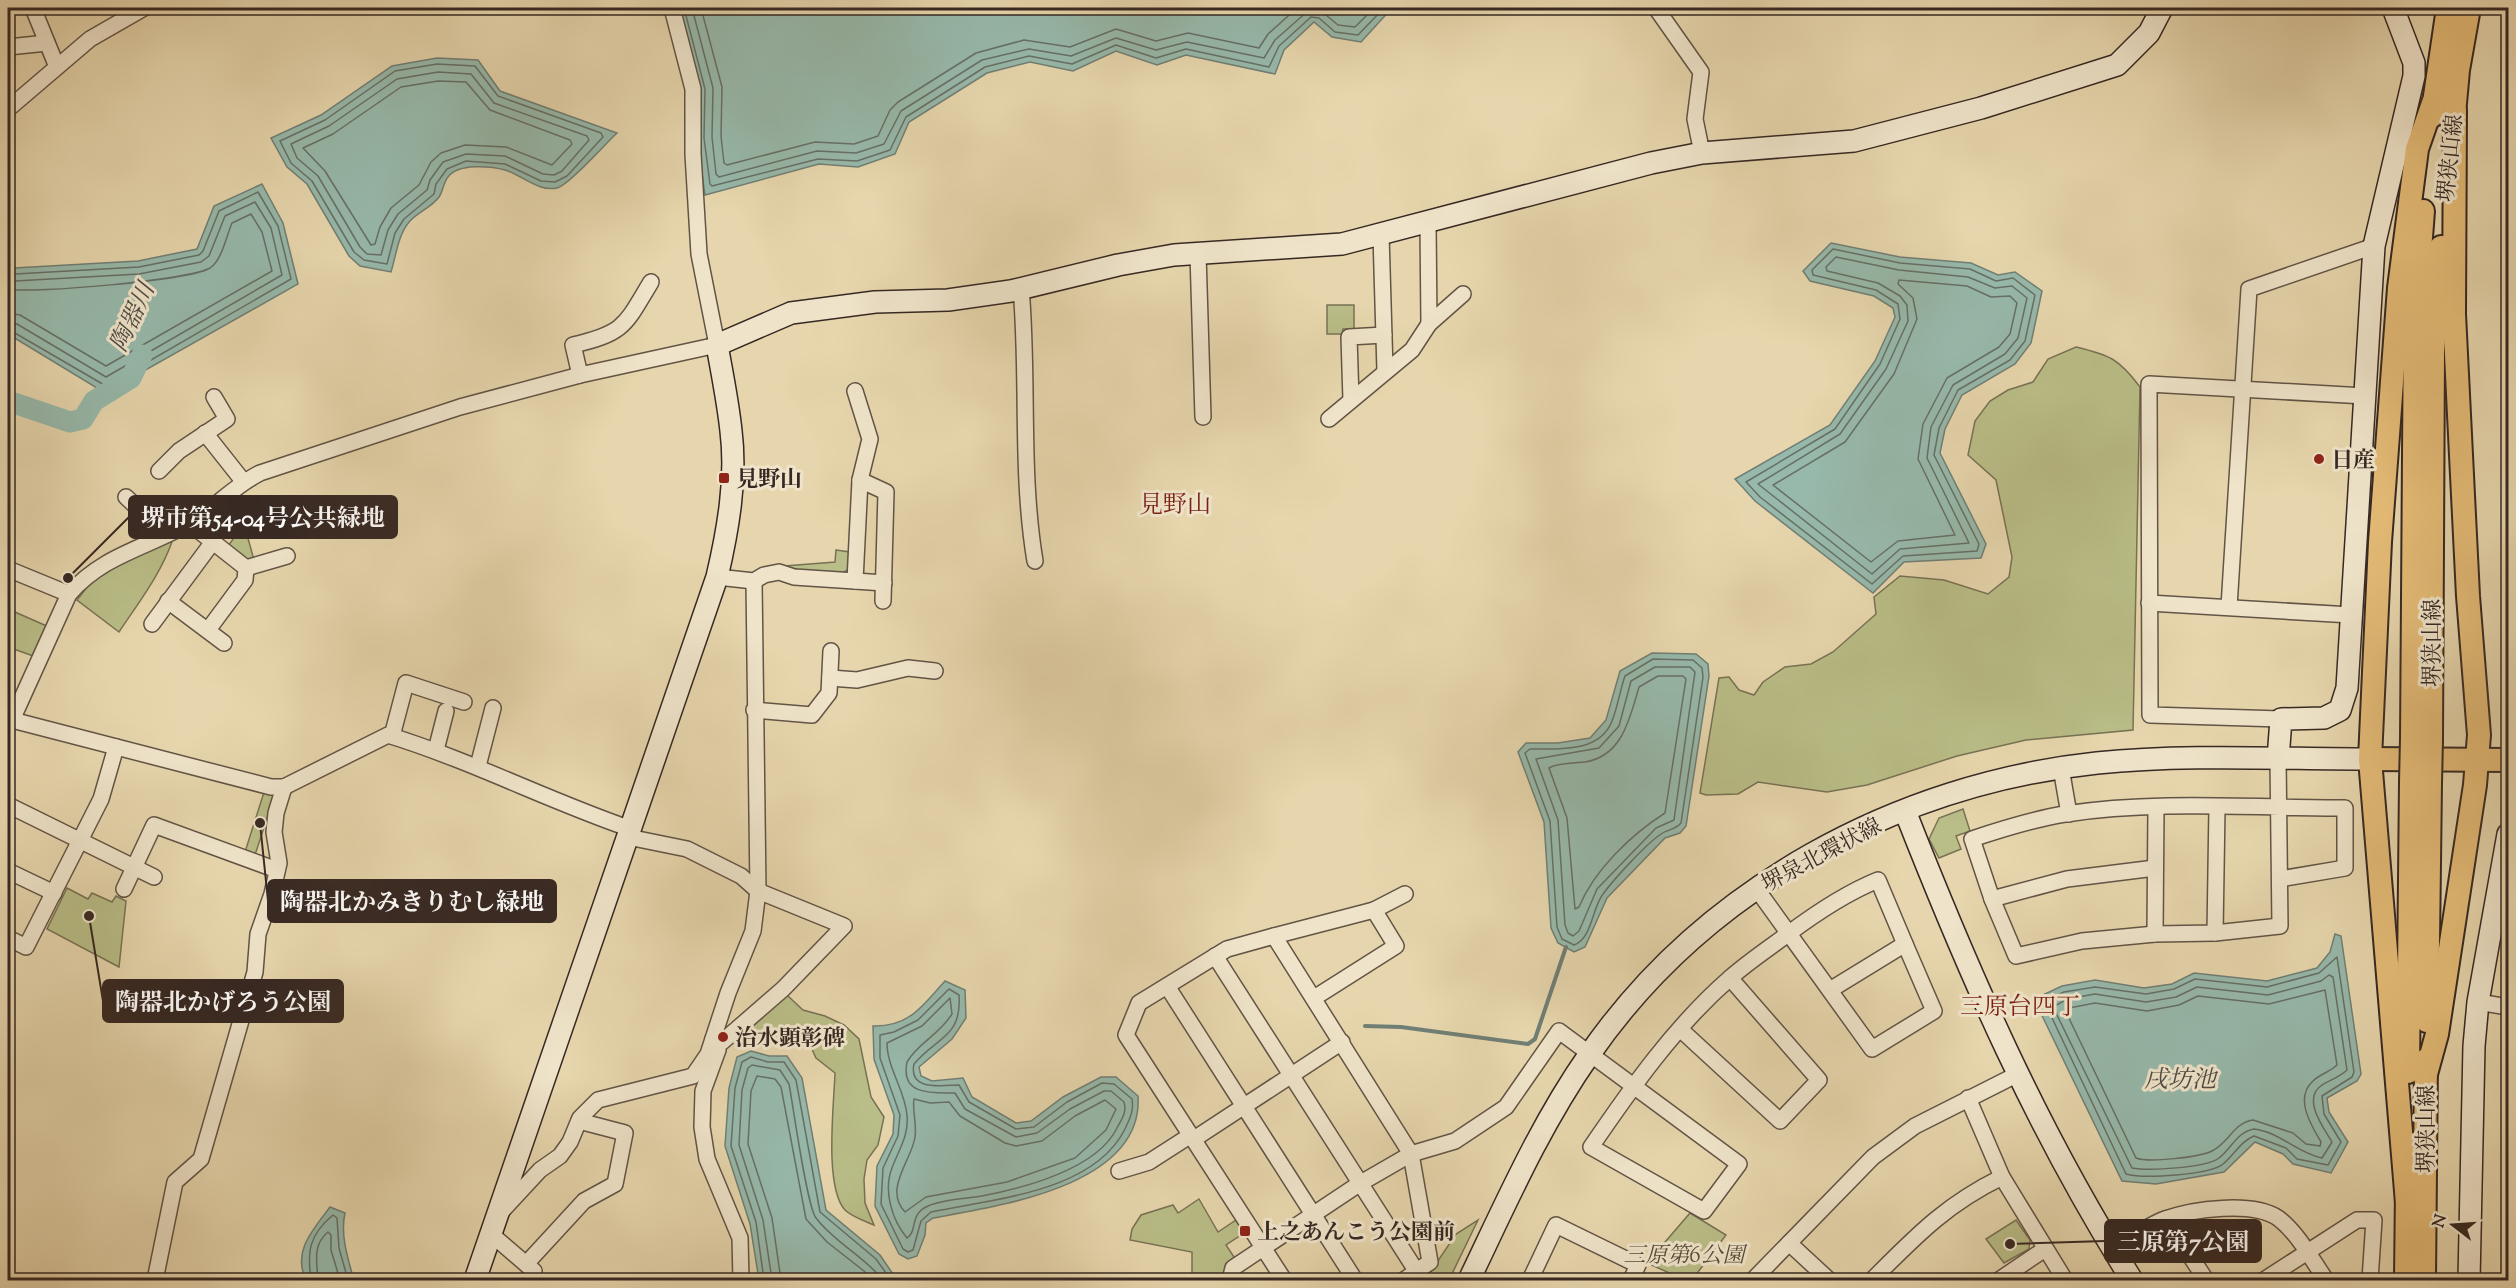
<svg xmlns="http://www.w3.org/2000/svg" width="2516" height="1288" viewBox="0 0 2516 1288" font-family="'Sorts Mill Goudy','Noto Serif JP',serif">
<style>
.green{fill:#b9bd87;stroke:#787255;stroke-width:1.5}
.water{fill:#97b9ab;stroke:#707f75;stroke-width:1.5}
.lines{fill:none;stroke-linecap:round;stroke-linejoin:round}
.shore{stroke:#667067;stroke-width:1.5}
.stream{stroke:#707f75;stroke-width:4}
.river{stroke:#97b9ab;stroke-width:21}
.street-casing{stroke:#625446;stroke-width:18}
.secondary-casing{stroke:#362823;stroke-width:24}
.primary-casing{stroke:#362823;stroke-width:26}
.street{stroke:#efe4ca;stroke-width:15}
.secondary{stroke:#efe4ca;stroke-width:21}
.primary{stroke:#e4bb76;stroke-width:22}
.primary-bridge-casing{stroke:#362823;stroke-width:26;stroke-linecap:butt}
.primary-bridge{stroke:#e4bb76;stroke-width:22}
.poi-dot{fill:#8f2418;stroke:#efe4ca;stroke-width:2}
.labels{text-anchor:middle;stroke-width:6;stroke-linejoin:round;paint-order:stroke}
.street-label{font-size:22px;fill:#362823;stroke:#efe4ca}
.poi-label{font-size:22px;font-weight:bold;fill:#362823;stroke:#efe4ca;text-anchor:start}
.park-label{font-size:22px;font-style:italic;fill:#574d3c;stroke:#efe4ca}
.water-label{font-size:24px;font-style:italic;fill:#4e4c45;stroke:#efe4ca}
.neighbourhood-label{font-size:24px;fill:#7a1f14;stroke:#efe4ca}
.leader{fill:none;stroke:#362823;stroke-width:2}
.callout-dot{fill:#362823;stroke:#efe4ca;stroke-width:2}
.callout{fill:#362823;stroke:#362823;stroke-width:2}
.callout-label{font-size:24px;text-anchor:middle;font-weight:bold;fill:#fff}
</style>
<rect width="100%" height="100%" fill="#e7d6ad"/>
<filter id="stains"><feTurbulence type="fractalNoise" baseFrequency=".00333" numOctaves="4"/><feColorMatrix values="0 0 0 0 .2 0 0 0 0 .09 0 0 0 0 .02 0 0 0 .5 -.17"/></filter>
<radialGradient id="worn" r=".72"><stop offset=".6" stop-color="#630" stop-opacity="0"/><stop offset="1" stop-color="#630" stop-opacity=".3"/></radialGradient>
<g class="green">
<polygon points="1327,305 1354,305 1354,329 1343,329 1342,334 1327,334"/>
<path d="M 2076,347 C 2110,355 2119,359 2140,387 L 2133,730 L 2026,740 L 1957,756 L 1867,785 L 1827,792 L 1758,782 L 1738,794 L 1706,795 L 1700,793 L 1719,678 L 1729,677 L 1739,690 L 1754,695 L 1763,682 L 1785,667 L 1811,664 L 1833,652 L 1876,614 L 1874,597 L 1900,576 L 1944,580 L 1988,594 L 2009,577 L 2012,557 L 1996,480 L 1968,455 L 1975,421 L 1990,401 L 2008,390 L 2033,382 L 2048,359 Z"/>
<polygon points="244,524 254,560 248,562 228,546"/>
<path d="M 173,539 C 161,574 139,602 119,632 L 77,600 L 98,573 Z"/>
<path d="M 836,550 L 850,552 L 849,569 C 833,580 802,571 784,566 L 835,562 Z"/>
<polygon points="8,609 49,627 36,657 8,647"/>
<polygon points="265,789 275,794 256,852 252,854 245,852"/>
<polygon points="1963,809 1970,831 1956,836 1961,849 1939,858 1929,839 1939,818"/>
<polygon points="67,888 88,899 92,893 112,902 116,896 126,901 119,967 47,929"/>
<path d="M 788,996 L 803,1010 L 825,1016 L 844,1025 L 859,1039 L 871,1097 L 884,1117 L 878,1145 L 867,1160 L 864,1179 L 865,1203 L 874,1225 C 865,1221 852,1217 845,1210 C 824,1187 834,1104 835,1073 L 816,1058 L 810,1045 C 785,1048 766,1046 745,1029 L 782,997 Z"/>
<polygon points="1199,1199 1218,1232 1236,1220 1244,1233 1226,1245 1236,1260 1225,1280 1192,1280 1192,1252 1130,1240 1132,1229 1141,1215 1173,1205 1178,1213"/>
<polygon points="1690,1213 1726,1235 1692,1280 1685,1280 1647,1263"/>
<polygon points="1478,1220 1449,1280 1425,1280 1456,1234"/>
<polygon points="2016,1220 2030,1240 2029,1249 2004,1263 1986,1239"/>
</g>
<g class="water">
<polygon points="679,8 1392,8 1361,42 1332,37 1314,22 1284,50 1275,74 1186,55 1157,65 1116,51 1073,71 1030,62 987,73 909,122 895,154 858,167 819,164 705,195"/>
<path d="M 437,58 L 478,60 L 500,91 L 617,133 C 606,143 568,186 557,188 C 538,192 522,175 505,170 C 491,166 458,163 448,177 C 443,183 443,192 439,197 C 432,207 418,212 410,221 C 398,234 396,256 391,272 L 360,266 L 349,256 L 307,184 L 287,167 L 271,138 L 321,115 L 392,66 Z"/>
<polygon points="262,184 283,223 298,284 105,393 8,334 8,262 14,268 138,261 197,249 214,206"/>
<polygon points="1831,243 1900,257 1971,263 1998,275 2015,272 2042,291 2031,343 2015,364 1962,395 1945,429 1940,453 1986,544 1981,558 1904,562 1873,593 1755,501 1735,479 1830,425 1875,361 1895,317 1893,308 1874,296 1810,281 1803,271"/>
<polygon points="1652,653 1696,654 1708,664 1709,676 1686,826 1680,833 1665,838 1607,898 1585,947 1574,952 1558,943 1551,928 1544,822 1518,752 1526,743 1558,743 1590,738 1606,720 1620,671"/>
<polygon points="2335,934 2341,936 2361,1074 2357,1081 2327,1098 2329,1112 2348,1142 2331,1173 2293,1164 2283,1154 2255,1142 2224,1172 2156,1184 2122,1181 2034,999 2062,986 2095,980 2144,988 2172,984 2194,973 2267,981 2317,968 2330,952"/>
<path d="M 945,981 L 965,990 L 966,1018 L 952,1039 L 919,1067 L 921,1076 L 932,1081 L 963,1078 L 972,1097 L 1016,1123 L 1031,1121 L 1063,1097 L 1101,1077 L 1116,1077 L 1138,1096 C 1144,1186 998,1206 933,1218 L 926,1223 L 925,1235 L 917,1256 L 908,1259 L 899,1254 L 875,1206 L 877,1166 L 893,1134 L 894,1115 L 874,1059 L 873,1026 C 910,1027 923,1005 945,981 Z"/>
<polygon points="751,1051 769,1056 787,1056 802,1078 826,1210 880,1255 897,1280 759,1280 750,1224 725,1146 729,1088 737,1057"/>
<path d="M 330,1207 L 345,1213 C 340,1235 348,1259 354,1280 L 306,1280 C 292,1251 313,1230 330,1207 Z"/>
</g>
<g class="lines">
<g class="shore">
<polyline points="684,8 705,89 704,138 710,184 712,186 818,159 857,161 890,150 906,117 985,67 1029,56 1072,64 1116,45 1156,58 1186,49 1269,67 1279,46 1311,17 1319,18 1335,32 1358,35 1384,8"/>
<polyline points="692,8 713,88 712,137 716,174 719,177 817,151 856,153 884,144 901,111 982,60 1029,49 1071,56 1116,38 1156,50 1187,42 1264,58 1275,40 1309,10 1320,10 1338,25 1355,27 1374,8"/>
<polyline points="701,8 722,87 721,136 724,163 727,165 815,142 854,144 878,136 890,110 898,102 976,53 1024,40 1070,47 1116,29 1156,41 1188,33 1259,48 1268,34 1297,8"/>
<polygon points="437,64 475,66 498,96 601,133 603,137 567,176 555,182 541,181 505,164 466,161 447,169 436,184 434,194 404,219 395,233 387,264 364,260 354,252 312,181 291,163 280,141 325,120 395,71"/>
<polygon points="438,72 471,74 494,103 587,136 589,140 562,171 554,175 543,174 505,156 466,154 443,162 430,180 427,190 398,214 388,230 381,255 367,254 360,247 318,176 297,158 291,144 329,126 397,79"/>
<polygon points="438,81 466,82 490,110 570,140 572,144 552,165 506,147 465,145 441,153 431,162 419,185 391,208 380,227 375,244 371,245 325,171 303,148 333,134 401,87"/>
<polygon points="1833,249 1900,263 1970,269 1996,281 2013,278 2035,295 2025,341 2010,360 1958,390 1939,428 1934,455 1979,544 1977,551 1903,556 1872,584 1760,497 1746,482 1835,429 1880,364 1900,319 1898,304 1876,290 1813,275 1812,270"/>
<polygon points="1836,257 1899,270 1968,277 1995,288 2012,286 2027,298 2018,338 2005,354 1953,385 1931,427 1927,458 1969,543 1900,549 1872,574 1758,484 1840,434 1886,369 1908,321 1907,305 1900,296 1878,283 1827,271 1826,267"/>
<polyline points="8,270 15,274 139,267 199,255 203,251 219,211 258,192 278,226 291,279 106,386 8,329"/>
<polyline points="8,279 15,281 139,274 201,262 209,256 225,216 255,202 271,228 282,275 106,377 17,324 8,322"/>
<polygon points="1899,280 1967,286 1991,297 2010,296 2017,303 2010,334 1999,347 1947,378 1923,424 1918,459 1955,535 1898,541 1871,562 1773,485 1845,442 1894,374 1917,319 1913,298 1898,284"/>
<path d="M 8,289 C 31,294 191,280 210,268 C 222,260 226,237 232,223 L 251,214 L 262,232 L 272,271 L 106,366 L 20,315 L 8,313"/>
<path d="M 1653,659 L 1693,660 L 1702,668 L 1703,677 L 1681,823 C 1675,830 1668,829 1661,834 C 1646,844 1614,879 1603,894 C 1592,908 1592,939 1574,945 L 1562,939 L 1557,927 L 1550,821 L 1525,753 L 1530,749 C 1558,749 1600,753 1612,721 C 1618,706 1620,690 1625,676 Z"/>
<polygon points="1655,667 1690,667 1695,672 1674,820 1656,828 1597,889 1579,931 1573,936 1568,933 1565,925 1558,820 1536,759 1599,748 1619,726 1631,681"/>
<path d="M 1658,676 L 1683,676 L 1686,679 L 1665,813 C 1632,834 1594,870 1579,907 L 1575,909 L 1567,818 L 1549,768 C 1557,763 1574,763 1585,762 C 1623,756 1630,717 1639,687 Z"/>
<path d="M 2337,957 L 2354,1072 L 2352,1077 L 2322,1096 L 2324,1114 L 2341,1142 L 2328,1165 L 2297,1159 L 2286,1148 L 2254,1136 C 2241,1141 2234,1155 2223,1164 C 2210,1175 2143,1179 2126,1174 L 2044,1001 L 2064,992 L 2095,987 L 2146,994 L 2174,989 L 2195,979 L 2267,987 L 2319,973 Z"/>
<path d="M 2329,975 L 2333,977 L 2347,1070 C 2340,1077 2330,1080 2322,1085 C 2301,1099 2324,1128 2332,1142 L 2322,1158 C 2297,1153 2280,1132 2254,1129 C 2237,1132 2231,1149 2219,1158 C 2206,1168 2148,1171 2132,1168 L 2053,1007 L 2067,999 L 2095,994 L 2146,1002 L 2176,997 L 2197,987 L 2268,995 L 2321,981 Z"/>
<path d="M 949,989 L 959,995 C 962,1037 938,1036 914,1064 C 908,1092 943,1085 959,1085 L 969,1102 L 1016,1129 L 1034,1127 L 1067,1102 L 1102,1083 L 1114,1084 L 1132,1099 C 1134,1111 1130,1118 1125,1129 C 1093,1193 991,1199 931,1212 L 921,1221 L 913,1250 L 908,1252 L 903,1249 L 881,1204 L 883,1168 L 898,1136 L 900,1115 L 880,1058 L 880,1035 L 894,1032 L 918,1020 Z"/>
<path d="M 2325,990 L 2337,1065 C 2330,1072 2320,1074 2313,1081 C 2294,1098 2311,1125 2321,1142 L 2320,1146 L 2306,1144 L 2293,1133 L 2253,1120 C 2233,1123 2229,1143 2212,1151 C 2200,1157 2149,1163 2136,1158 L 2066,1012 L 2069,1008 L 2095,1003 L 2147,1011 L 2179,1005 L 2198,996 L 2269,1004 Z"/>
<path d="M 950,998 L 952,1014 C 939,1035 918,1043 907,1062 C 900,1096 933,1093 955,1093 L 965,1109 L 1016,1137 L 1037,1133 L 1070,1109 L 1104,1091 L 1111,1091 L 1124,1102 C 1127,1112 1122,1119 1117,1128 C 1097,1169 1024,1188 982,1196 C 965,1199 943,1199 928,1206 C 909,1214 918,1231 907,1238 C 892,1220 883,1191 892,1168 C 899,1149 909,1136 907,1115 C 905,1090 887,1068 887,1043 L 922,1026 Z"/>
<path d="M 914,1099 L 930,1103 L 949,1102 L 960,1116 L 1005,1143 L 1016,1146 L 1042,1141 L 1075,1116 L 1105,1100 L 1116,1109 L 1106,1130 L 1075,1158 L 1007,1182 L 926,1197 L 905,1212 C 883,1189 912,1160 915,1137 C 917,1124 912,1110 914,1099 Z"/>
<path d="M 311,1280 C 307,1251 309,1235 333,1215 L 337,1218 L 339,1248 L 348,1280"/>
<path d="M 318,1280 C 317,1263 312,1245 328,1232 L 331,1235 L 331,1250 L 340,1280"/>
<polyline points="764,1280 756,1222 731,1146 735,1088 742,1062 751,1057 768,1062 784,1062 796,1080 820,1212 876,1259 891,1280"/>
<path d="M 772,1280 L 763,1220 L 739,1145 L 742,1090 L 748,1068 L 752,1065 L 780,1070 L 789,1084 C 793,1105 807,1207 816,1218 C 835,1243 864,1256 883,1280"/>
<polyline points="781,1280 772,1218 748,1144 751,1091 757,1076 775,1079 781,1087 806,1219 827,1242 864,1271 872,1280"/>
</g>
<polyline class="stream" points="1365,1026 1401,1027 1528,1044 1535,1039 1566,947"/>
<polyline class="river" points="8,401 70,422 83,419 94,401 131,378 142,355"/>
<defs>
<g id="street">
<polyline points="33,8 57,67"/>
<polyline points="1656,8 1701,72 1695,119 1702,153"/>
<polyline points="8,47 47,43"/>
<polyline points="8,109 90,39 144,8"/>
<polyline points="1428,223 1429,324"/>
<polyline points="1381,235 1385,371"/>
<polyline points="1198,254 1203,417"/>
<path d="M 1021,288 C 1029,379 1020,471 1035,561"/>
<path d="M 580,375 L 573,345 C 625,333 625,325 651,282"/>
<polyline points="1351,400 1349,337 1384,335"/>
<polyline points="1329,419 1412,350 1429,324 1463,294"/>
<polyline points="205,433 243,481"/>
<polyline points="159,471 179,451 227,419 214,397"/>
<polyline points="860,480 886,492 883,601"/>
<polyline points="126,497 166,534"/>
<polyline points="189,523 246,568 245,580 208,630"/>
<polyline points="246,568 287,556"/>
<polyline points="8,569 69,594"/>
<polyline points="717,577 754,581 764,575 779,572 794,577 855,581 860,480 870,439 855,391"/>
<polyline points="855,581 884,583"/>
<polyline points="168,601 224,643"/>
<polyline points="2149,603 2351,615"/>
<polyline points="2229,607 2249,289 2374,246"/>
<polyline points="152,624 212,543"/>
<polyline points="830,678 857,680 908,668 935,671"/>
<polyline points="754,710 812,715 829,693 831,651"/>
<path d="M 8,719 L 12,720 L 69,594 C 103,555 146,548 188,524 C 214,509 234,486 260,473 L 460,407 L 580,375 L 717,345 L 699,254 L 693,154 L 693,89 L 672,8"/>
<polyline points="2281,719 2150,715 2149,384 2365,396"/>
<polyline points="12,720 271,787 284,787 276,813 274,832 279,863 272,894 258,934 255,972 201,1159 175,1182 155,1280"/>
<polyline points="392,736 406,683 464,702"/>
<polyline points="436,750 446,711"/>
<path d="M 2278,759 L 2280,926 L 2215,933 L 2155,934 L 2082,941 L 2016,956 L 1992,899 L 1972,839 C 2002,829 2034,819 2065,814 C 2157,800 2253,808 2345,808 L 2345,868 L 2280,879"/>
<polyline points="478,766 493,708"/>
<polyline points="2061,768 2069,814"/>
<path d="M 284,787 L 388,735 C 472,761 549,801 631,829"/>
<polyline points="8,805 154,877"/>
<polyline points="628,837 687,849 741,876 758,891 844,926 783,989 722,1042 713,1039"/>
<polyline points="8,871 54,893"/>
<polyline points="1756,888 1872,1049 1934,1011 1905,944"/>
<polyline points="124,889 154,825 277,870"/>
<polyline points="1992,899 2067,879 2155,868"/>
<polyline points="2215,933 2217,807"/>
<polyline points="2155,934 2156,807"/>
<polyline points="1274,936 1374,910 1405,894"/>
<polyline points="8,938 26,947 101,799 116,747"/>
<polyline points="1215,956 1417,1272"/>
<polyline points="1167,986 1355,1280"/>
<polyline points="1314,998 1396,946 1374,910"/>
<polyline points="2478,1002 2508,1007"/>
<polyline points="1680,1029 1780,1121 1819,1080 1730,978"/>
<polyline points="718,1050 703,1091 702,1127 707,1159 740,1238 741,1280"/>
<polyline points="1968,1098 2002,1177 2065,1280"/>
<polyline points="1194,1139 1342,1042"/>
<polyline points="1119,1171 1149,1162 1191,1135"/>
<polyline points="502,1211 540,1170 560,1156 570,1142 580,1118 598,1100 693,1076 708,1054 728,993 753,931 758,891 754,581"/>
<polyline points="2166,1219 2206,1280"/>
<polyline points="491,1234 534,1271"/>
<polyline points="1789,1243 1829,1280"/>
<path d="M 2113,1250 C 2129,1240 2146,1226 2165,1219 C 2193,1209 2252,1201 2278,1218 C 2298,1233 2312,1260 2326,1280"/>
<polyline points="526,1264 584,1201 615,1184 625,1133 579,1121"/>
<path d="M 1230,1280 L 1233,1268 L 1359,1184 L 1411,1154 L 1455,1141 L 1506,1107 L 1559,1031 L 1739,1164 L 1704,1211 L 1591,1147 C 1632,1087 1675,1026 1730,978 C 1748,962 1769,948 1788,934 C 1816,913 1846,893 1878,880 L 1905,944 L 1830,990"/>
<polyline points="1284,1280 1126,1035 1139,1003 1227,949 1274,936 1411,1154 1430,1262 1404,1280"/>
<polyline points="1530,1280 1556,1225 1638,1265 1631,1280"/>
<polyline points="1753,1280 1873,1157 1915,1126 2016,1075"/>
<path d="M 1872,1280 C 1916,1236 1945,1205 2002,1177"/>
<polyline points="1999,1280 2045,1249"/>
<polyline points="2264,1280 2357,1220 2374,1220 2370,1280"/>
</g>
<g id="secondary">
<polyline points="2278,759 2281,719 2324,718 2340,710 2347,688 2374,246 2414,76 2414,63 2393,8"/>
<path d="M 1905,811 C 1969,974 2038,1132 2132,1280"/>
<path d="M 475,1280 L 717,577 C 728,530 737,479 731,431 C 728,402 722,373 717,345 L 791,313 L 875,302 L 948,300 L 1011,291 L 1118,265 L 1174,255 L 1342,244 L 1651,163 L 1702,153 L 1854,141 L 1981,108 L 2117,65 L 2149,33 L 2162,8"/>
<path d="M 1469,1280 C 1506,1203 1540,1125 1589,1055 C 1704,888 1898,784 2097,763 C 2187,754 2279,759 2370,759"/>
<polyline points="2469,1280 2474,1046 2478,1002 2508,834"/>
</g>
<g id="primary">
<polyline points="2432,116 2448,8"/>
<polyline points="2453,125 2458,70 2469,8"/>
<polyline points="2412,739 2415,316 2423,211"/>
<polyline points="2431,740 2433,351 2441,247"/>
<polyline points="2370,759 2508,760"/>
<polyline points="2427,1021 2430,783"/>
<polyline points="2408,1072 2411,782"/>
<polyline points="2426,1074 2437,1034 2475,785 2479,735 2468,596 2454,314 2455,111"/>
<polyline points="2407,1203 2370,759 2380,542 2399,288 2417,149 2433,103"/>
<polyline points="2406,1280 2407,1189"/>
<polyline points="2424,1280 2426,1060"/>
</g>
</defs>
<use href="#street" class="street-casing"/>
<use href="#secondary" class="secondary-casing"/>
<use href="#primary" class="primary-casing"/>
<use href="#street" class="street"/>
<use href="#secondary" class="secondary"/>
<use href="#primary" class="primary"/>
<defs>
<g id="primary-bridge">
<polyline points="2411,782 2412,739"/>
<polyline points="2430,783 2431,740"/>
</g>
</defs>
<use href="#primary-bridge" class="primary-bridge-casing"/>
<use href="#primary-bridge" class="primary-bridge"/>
</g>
<g class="poi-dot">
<circle cx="2319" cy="459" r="6"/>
<rect x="718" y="472" width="12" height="12" rx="3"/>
<circle cx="723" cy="1037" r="6"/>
<rect x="1239" y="1225" width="12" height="12" rx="3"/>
</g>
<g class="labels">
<g class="street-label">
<text transform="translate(2449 158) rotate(-84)" y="8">堺狭山線</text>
<text transform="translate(2431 643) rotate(-90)" y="8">堺狭山線</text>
<text transform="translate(1821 854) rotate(-28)" y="8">堺泉北環状線</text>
<text transform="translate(2425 1129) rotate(-90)" y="8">堺狭山線</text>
</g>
<g class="poi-label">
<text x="2331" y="467">日産</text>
<text x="736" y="486">見野山</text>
<text x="735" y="1045">治水顕彰碑</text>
<text x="1257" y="1239">上之あんこう公園前</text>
</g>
<g class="park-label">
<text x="1684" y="1262">三原第6公園</text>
</g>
<g class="water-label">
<text transform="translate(132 317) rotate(-65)" y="8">陶器川</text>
<text x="2180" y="1087">戌坊池</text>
</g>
<g class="neighbourhood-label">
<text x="1175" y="512">見野山</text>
<text x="2020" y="1014">三原台四丁</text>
</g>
</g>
<path class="leader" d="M68 578L129 517M260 823L268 901M89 916L103 1001M2010 1244L2105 1241"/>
<g class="callout-dot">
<circle cx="68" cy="578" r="6"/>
<circle cx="260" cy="823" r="6"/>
<circle cx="89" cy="916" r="6"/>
<circle cx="2010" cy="1244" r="6"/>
</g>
<g class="callout">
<rect x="129" y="496" width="268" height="42" rx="6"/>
<rect x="268" y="880" width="288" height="42" rx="6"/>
<rect x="103" y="980" width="240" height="42" rx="6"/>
<rect x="2105" y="1220" width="156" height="42" rx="6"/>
</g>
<g class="callout-label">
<text x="263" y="526">堺市第54-04号公共緑地</text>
<text x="412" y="910">陶器北かみきりむし緑地</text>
<text x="223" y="1010">陶器北かげろう公園</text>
<text x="2183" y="1250">三原第7公園</text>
</g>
<rect width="2516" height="1288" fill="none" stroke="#e7d6ad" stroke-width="30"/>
<rect x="9" y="9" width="2498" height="1270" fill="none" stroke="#362823" stroke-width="3"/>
<rect x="15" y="15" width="2486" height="1258" fill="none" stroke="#362823" stroke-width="1.5"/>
<g transform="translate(2453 1225) rotate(287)" stroke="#efe4ca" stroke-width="4.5" paint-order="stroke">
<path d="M0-4.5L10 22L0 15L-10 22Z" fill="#362823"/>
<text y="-9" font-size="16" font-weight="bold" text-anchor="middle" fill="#362823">N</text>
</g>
<rect width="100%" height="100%" filter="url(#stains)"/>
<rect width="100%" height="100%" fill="url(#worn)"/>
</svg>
